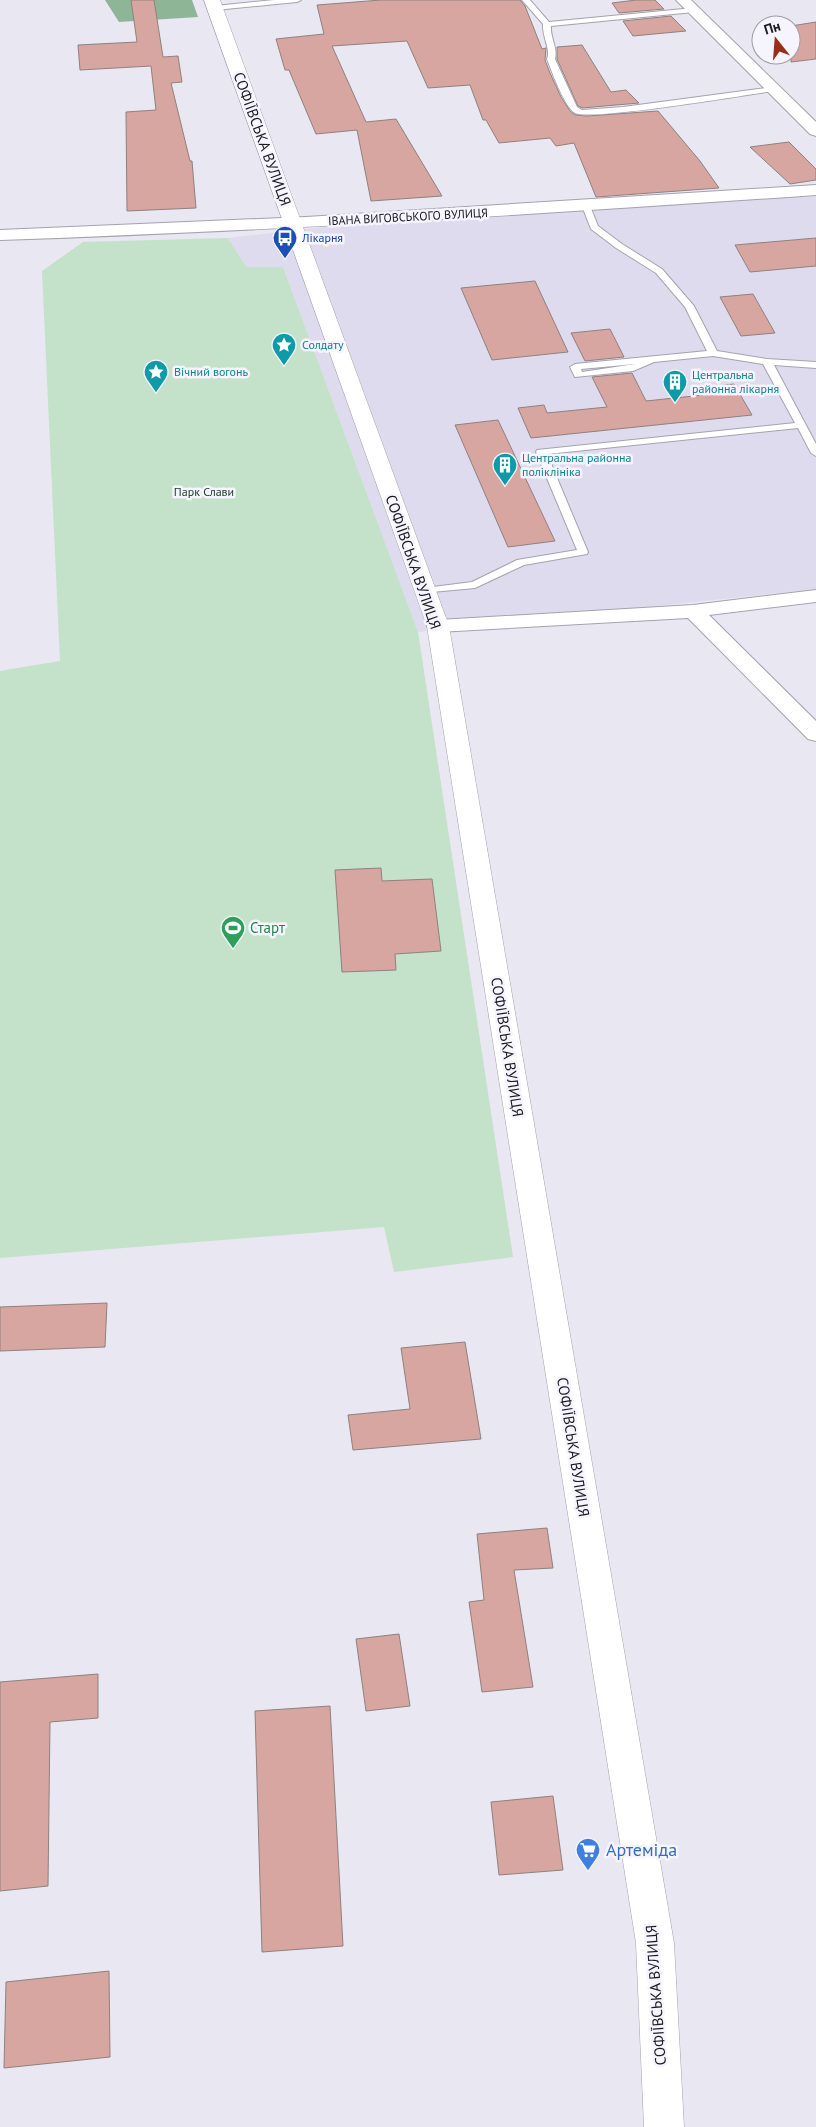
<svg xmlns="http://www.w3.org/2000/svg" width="816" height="2127" viewBox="0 0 816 2127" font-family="'PT Sans',sans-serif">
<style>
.built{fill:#dfdbee}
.green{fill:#c4e1c9}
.forest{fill:#8fb597}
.building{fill:#d7a6a0;stroke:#8e817f}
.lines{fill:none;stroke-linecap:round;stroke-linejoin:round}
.lane-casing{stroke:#a4a2ad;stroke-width:2}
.street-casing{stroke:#a4a2ad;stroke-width:2}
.secondary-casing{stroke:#a4a2ad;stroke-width:1}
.lane{fill:#fff;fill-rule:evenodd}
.street{fill:#fff;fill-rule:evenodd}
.secondary{fill:#fff;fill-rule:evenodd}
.labels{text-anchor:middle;stroke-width:5;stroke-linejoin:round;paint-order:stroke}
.far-street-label{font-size:12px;fill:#1b1a1f;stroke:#f6f4fe}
.far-transit-label{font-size:12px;fill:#164399;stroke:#f6f4fe;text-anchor:start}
.far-culture-label{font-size:12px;fill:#0d838f;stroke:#f6f4fe;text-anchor:start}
.far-park-label{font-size:12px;fill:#103c1e;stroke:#f6f4fe}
.street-label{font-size:15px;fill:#1b1a1f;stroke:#f6f4fe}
.leisure-label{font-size:15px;fill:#27864d;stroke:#f6f4fe;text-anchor:start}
.near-shop-label{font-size:18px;fill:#366cbe;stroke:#f6f4fe;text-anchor:start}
</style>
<rect width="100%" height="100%" fill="#e8e7f2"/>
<polygon class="built" points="816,184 816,589 418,632 283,267 246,268 228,238 495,208"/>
<polygon class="green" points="228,238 246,267 283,267 418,632 513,1257 394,1272 384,1227 0,1258 0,671 60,661 42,271 83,242"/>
<polygon class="forest" points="105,0 192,0 198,17 119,22"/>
<g class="building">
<polygon points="131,0 154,0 163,57 178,56 182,82 171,83 190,161 192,161 196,208 127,211 126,112 156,110 151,66 80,70 78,45 137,42"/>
<polygon points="381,0 520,0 525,6 542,49 546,48 545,60 550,73 561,97 570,111 575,115 587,116 658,111 700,161 719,188 596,197 574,143 556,146 550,138 499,143 486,120 483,120 470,85 428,88 407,41 332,46 366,122 396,119 442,196 371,201 357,130 316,134 289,70 285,70 276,39 324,34 317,5"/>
<polygon points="636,0 655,0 664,9 619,13 612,3"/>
<polygon points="671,16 686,31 633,36 623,21"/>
<polygon points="816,22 816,59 791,62 791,26"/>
<polygon points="582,45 611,92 626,90 639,103 582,108 578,106 557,59 557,47"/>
<polygon points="789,142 816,169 816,180 790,184 750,147"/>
<polygon points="816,238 816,266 750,272 735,245"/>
<polygon points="535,281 568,352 492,360 461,288"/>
<polygon points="753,294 775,333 741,336 720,297"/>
<polygon points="610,329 624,357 585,361 571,333"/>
<polygon points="632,373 646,401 703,395 699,388 734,384 752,415 531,438 518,408 544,405 547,413 607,407 592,377"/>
<polygon points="498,420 555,541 508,547 455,425"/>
<polygon points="381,868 382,881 432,879 441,951 395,954 396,970 342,972 335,870"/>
<polygon points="107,1303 105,1347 0,1351 0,1307"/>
<polygon points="465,1342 481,1439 353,1450 348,1415 410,1409 401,1348"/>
<polygon points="547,1528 553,1568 514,1570 533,1687 482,1692 469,1602 484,1600 477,1534"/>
<polygon points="399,1634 410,1706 366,1711 356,1639"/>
<polygon points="98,1674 98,1718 50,1722 48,1886 0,1891 0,1682"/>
<polygon points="330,1706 343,1946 262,1952 255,1711"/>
<polygon points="553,1796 563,1870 499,1875 491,1802"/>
<polygon points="109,1971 110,2057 4,2068 6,1982"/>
</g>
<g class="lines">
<defs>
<g id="lane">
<polygon points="274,0 301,0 297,2 215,10 211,8 215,6"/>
<path d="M 522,0 L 530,0 L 549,22 L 694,8 L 698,10 L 694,12 L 551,26 C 550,38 558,48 555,59 L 577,107 L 582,110 L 623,107 L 773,87 L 777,89 L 773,91 C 746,95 590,121 575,113 C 564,106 552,72 547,59 C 551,49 542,37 543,24 Z"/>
<path d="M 586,203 L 590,206 L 598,226 L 622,244 L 662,269 L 694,306 L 717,351 L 767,359 L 816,362 L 816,368 L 774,365 L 816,444 L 816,456 L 811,453 L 798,428 L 547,454 L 588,552 L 587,554 L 524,565 L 475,588 L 421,593 L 420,591 L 425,588 L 472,582 L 517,560 L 577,550 L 536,452 L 537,450 L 795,423 L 763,364 L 713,356 L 654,362 L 633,371 L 575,377 L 570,367 L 575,364 L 707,351 L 685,307 L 656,273 L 616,248 L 591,229 L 582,206 ZM 635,364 L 582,372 L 581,369 Z"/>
</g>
<g id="street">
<polygon points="676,0 691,0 816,122 816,136 810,134"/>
<path d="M 816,185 L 816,195 C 544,214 272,231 0,240 L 0,230 L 306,217 Z"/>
<polygon points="816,590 816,602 709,615 816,721 816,741 808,739 688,618 438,632 430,631 427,626 430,621 438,620 693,605"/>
</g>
<polygon id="secondary" points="204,0 220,0 449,626 674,1943 684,2127 644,2127 636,1943 427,626"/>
</defs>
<use href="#lane" class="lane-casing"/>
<use href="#street" class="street-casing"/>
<use href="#secondary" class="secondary-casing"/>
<use href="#lane" class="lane"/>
<use href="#street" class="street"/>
<use href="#secondary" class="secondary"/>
</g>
<defs>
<symbol id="bus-pin" viewBox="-11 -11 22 30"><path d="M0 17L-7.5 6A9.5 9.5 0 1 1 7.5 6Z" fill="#1a4fb4" stroke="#f6f4fe"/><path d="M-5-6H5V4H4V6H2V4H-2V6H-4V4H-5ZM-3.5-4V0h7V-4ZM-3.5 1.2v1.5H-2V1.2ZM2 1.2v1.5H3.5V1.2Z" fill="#fff"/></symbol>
<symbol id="sight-pin" viewBox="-11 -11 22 30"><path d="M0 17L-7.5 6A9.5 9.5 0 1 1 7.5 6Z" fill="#0f9aa8" stroke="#f6f4fe"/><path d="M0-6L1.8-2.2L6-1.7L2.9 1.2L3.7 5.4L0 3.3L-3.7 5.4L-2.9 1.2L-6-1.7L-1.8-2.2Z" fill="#fff"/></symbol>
<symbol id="building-pin" viewBox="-11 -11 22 30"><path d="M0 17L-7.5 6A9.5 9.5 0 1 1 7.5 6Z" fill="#0f9aa8" stroke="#f6f4fe"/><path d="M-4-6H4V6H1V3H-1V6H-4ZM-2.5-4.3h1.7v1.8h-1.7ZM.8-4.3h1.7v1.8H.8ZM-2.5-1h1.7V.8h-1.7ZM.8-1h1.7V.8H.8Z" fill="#fff"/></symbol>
<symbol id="stadium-pin" viewBox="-11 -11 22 30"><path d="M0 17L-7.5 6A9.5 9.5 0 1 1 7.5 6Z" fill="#2e9e5b" stroke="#f6f4fe"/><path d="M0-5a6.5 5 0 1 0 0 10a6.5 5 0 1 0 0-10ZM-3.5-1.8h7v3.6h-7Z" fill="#fff"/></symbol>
<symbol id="supermarket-pin" viewBox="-11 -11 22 30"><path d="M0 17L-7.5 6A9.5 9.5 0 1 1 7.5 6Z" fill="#3f7fe0" stroke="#f6f4fe"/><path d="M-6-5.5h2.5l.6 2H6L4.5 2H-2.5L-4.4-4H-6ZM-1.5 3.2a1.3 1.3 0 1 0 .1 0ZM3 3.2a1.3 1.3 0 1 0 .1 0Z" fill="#fff"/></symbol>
</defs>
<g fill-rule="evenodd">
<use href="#bus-pin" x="271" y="224" width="28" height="38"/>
<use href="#sight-pin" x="270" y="331" width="28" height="38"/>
<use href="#sight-pin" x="142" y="358" width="28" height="38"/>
<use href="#building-pin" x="661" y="368" width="28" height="38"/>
<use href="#building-pin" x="491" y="451" width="28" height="38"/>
<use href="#stadium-pin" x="219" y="914" width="28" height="38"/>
<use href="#supermarket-pin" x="574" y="1836" width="28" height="38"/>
</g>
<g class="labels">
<g class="far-street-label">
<text transform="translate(408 217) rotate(-3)" y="4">ІВАНА ВИГОВСЬКОГО ВУЛИЦЯ</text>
</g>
<g class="far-transit-label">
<text x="302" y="242">Лікарня</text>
</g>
<g class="far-culture-label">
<text x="302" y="349">Солдату</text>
<text x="174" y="376">Вічний вогонь</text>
<text x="692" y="379">Центральна<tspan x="692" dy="14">районна лікарня</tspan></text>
<text x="522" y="462">Центральна районна<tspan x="522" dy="14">поліклініка</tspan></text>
</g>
<g class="far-park-label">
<text x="204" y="496">Парк Слави</text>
</g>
<g class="street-label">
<text transform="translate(262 139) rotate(70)" y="5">СОФІЇВСЬКА ВУЛИЦЯ</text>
<text transform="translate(413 562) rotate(71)" y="5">СОФІЇВСЬКА ВУЛИЦЯ</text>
<text transform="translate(507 1047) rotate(81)" y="5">СОФІЇВСЬКА ВУЛИЦЯ</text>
<text transform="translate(573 1447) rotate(81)" y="5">СОФІЇВСЬКА ВУЛИЦЯ</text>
<text transform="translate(656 1995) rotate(-94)" y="5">СОФІЇВСЬКА ВУЛИЦЯ</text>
</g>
<g class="leisure-label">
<text x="250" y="933">Старт</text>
</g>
<g class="near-shop-label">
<text x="606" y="1856">Артеміда</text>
</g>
</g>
<g transform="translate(776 40) rotate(343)"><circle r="24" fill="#f6f4fe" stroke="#9e9da5"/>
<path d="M0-4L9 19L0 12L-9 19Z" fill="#982f17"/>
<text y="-8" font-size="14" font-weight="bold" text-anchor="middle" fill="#1b1a1f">Пн</text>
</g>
</svg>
